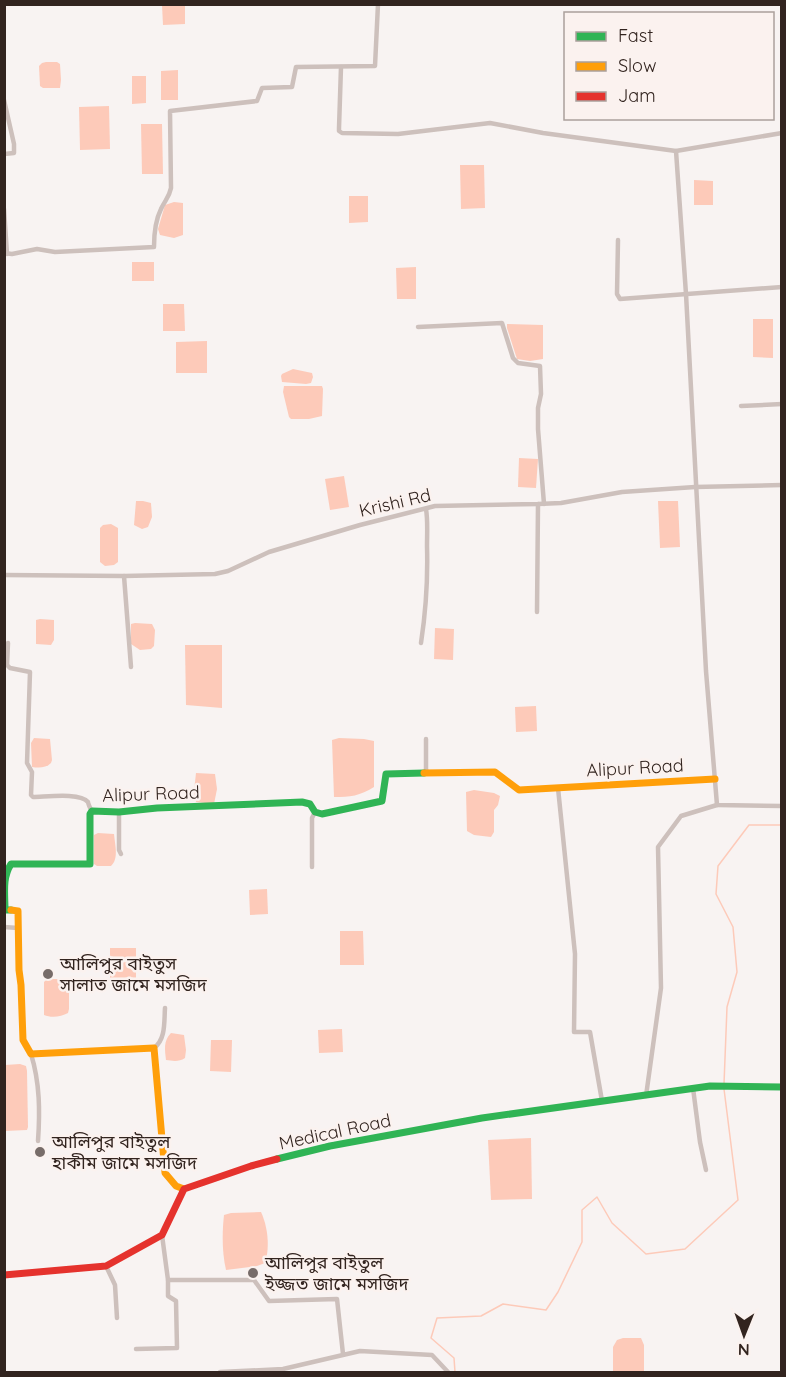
<svg xmlns="http://www.w3.org/2000/svg" width="786" height="1377" viewBox="0 0 786 1377" font-family="Quicksand,'Noto Sans Bengali',sans-serif">
<style>
.water{fill:#fdcab9}
.lines{fill:none;stroke-linecap:round;stroke-linejoin:round}
.stream{stroke:#fdcab9;stroke-width:1.5}
.street{stroke:#cdc0bc;stroke-width:4.5}
.fast{stroke:#30b455;stroke-width:7}
.slow{stroke:#ff9f0a;stroke-width:7}
.jam{stroke:#e5322d;stroke-width:7}
.poi-dot{fill:#776c69;stroke:#fbf2ef;stroke-width:2}
.labels{text-anchor:middle;stroke-width:5;stroke-linejoin:round;paint-order:stroke}
.street-label{font-size:18px;fill:#32241f;stroke:#fbf2ef}
.poi-label{font-size:18px;fill:#32241f;stroke:#fbf2ef;text-anchor:start}
</style>
<rect width="100%" height="100%" fill="#f8f3f2"/>
<g class="water">
<polygon points="162,5 185,5 185,24 163,25"/>
<polygon points="46,62 57,62 60,64 61,80 60,88 43,88 40,86 39,66 42,63"/>
<polygon points="178,70 178,100 161,100 161,71"/>
<polygon points="132,76 146,76 146,103 132,104"/>
<polygon points="109,106 110,149 80,150 79,107"/>
<polygon points="141,124 162,124 163,174 142,174"/>
<polygon points="460,165 484,165 485,208 461,209"/>
<polygon points="694,180 713,181 713,205 694,205"/>
<polygon points="349,196 368,196 368,222 349,223"/>
<polygon points="174,202 183,203 183,235 174,238 160,235 158,229 165,205"/>
<rect x="132" y="262" width="22" height="19"/>
<polygon points="416,267 416,299 397,299 396,268"/>
<polygon points="163,304 184,304 185,331 163,331"/>
<polygon points="753,319 773,319 773,358 753,357"/>
<polygon points="507,324 543,325 543,359 530,361 517,359 507,328"/>
<polygon points="207,341 207,373 176,373 176,342"/>
<polygon points="293,369 312,373 313,377 311,383 306,384 282,382 281,376 282,374"/>
<polygon points="284,386 322,386 323,389 322,416 309,419 291,419 289,417 283,392"/>
<polygon points="519,458 538,459 536,488 518,487"/>
<polygon points="344,476 349,507 330,510 325,479"/>
<polygon points="136,501 143,501 151,503 152,517 148,527 142,529 134,525"/>
<polygon points="658,501 678,501 680,547 660,548"/>
<polygon points="111,524 118,528 118,562 114,565 105,566 100,562 100,528 103,525"/>
<polygon points="40,619 54,620 54,640 51,645 36,644 36,620"/>
<polygon points="135,623 152,624 155,630 154,646 151,649 140,650 131,644 131,624"/>
<polygon points="435,628 454,629 453,660 434,659"/>
<polygon points="185,645 222,645 222,708 186,705"/>
<polygon points="536,706 537,731 516,732 515,707"/>
<path d="M 34,738 L 50,739 L 52,760 L 51,763 C 46,768 39,768 32,767 L 31,743 Z"/>
<path d="M 339,738 L 364,739 L 374,741 L 374,787 C 360,796 350,797 334,797 L 332,740 Z"/>
<polygon points="196,773 215,774 217,789 214,804 196,802 194,791"/>
<polygon points="474,790 494,793 500,796 498,805 494,810 494,832 491,837 474,835 467,831 466,792"/>
<path d="M 98,833 L 114,834 C 115,845 119,859 111,866 L 97,866 L 94,864 L 94,835 Z"/>
<polygon points="267,889 268,914 250,915 249,890"/>
<polygon points="340,931 363,931 364,965 340,965"/>
<rect x="110" y="948" width="26" height="30"/>
<path d="M 47,979 L 57,979 L 69,982 L 69,1009 L 68,1013 C 61,1017 51,1018 44,1015 L 44,982 Z"/>
<polygon points="342,1029 343,1052 319,1053 318,1030"/>
<path d="M 171,1033 L 184,1035 L 186,1050 L 185,1058 C 179,1062 173,1061 166,1060 C 165,1050 163,1041 171,1033 Z"/>
<polygon points="211,1040 232,1040 231,1072 210,1071"/>
<polygon points="20,1064 26,1066 27,1071 28,1127 27,1130 5,1131 5,1065"/>
<polygon points="531,1138 532,1199 491,1200 488,1140"/>
<path d="M 261,1212 C 268,1227 270,1248 265,1263 L 257,1266 L 226,1270 C 222,1253 222,1233 224,1215 L 231,1213 Z"/>
<polygon points="623,1338 641,1338 644,1345 644,1372 613,1372 613,1347 617,1340"/>
</g>
<g class="lines">
<g class="stream">
<polyline points="724,1084 727,1007 737,972 733,927 716,894 718,866 749,825 782,825"/>
<polyline points="455,1372 454,1358 431,1338 437,1318 481,1316 503,1304 546,1310 558,1292 582,1242 582,1210 597,1197 612,1223 646,1254 685,1249 738,1200 724,1089"/>
</g>
<g class="street">
<polyline points="341,67 339,128 339,131 342,133 398,134 490,123 543,133 676,151 782,133"/>
<polyline points="4,100 14,144 14,153 4,154"/>
<polyline points="676,151 686,294 706,671 717,805 782,806"/>
<polyline points="4,209 7,254"/>
<polyline points="618,240 617,294 620,299 782,287"/>
<path d="M 4,253 L 12,254 L 37,249 L 55,252 L 154,247 C 154,234 155,221 161,209 C 165,200 169,198 171,188 L 170,111 L 257,101 L 262,88 L 292,87 L 296,67 L 375,66 L 378,4"/>
<polyline points="418,327 502,323 513,358 518,363 540,366 541,394 538,408 538,429 544,504"/>
<polyline points="741,406 782,404"/>
<polyline points="4,575 124,576 215,574 228,571 269,552 360,525 435,506 538,504 561,503 622,492 695,487 782,485"/>
<polyline points="124,576 131,667"/>
<polyline points="537,612 538,504"/>
<path d="M 8,643 L 7,665 L 10,668 L 30,672 L 27,763 L 32,772 L 31,795 L 33,797 C 45,797 80,792 88,802 C 88,803 91,811 92,811"/>
<path d="M 421,643 C 426,610 428,580 427,546 C 427,533 428,521 426,509"/>
<polyline points="426,739 426,769 427,773"/>
<polyline points="558,788 575,954 574,1032 590,1032 602,1101"/>
<polyline points="119,812 119,850 121,854"/>
<polyline points="312,867 312,818 315,812"/>
<polyline points="4,927 18,928"/>
<path d="M 154,1048 C 166,1039 164,1022 165,1008"/>
<path d="M 31,1054 C 40,1083 40,1112 38,1141"/>
<polyline points="693,1088 700,1142 706,1170"/>
<polyline points="646,1096 661,988 658,847 681,816 717,805"/>
<polyline points="162,1235 168,1280 254,1280 269,1301 337,1299 343,1354"/>
<polyline points="106,1266 115,1285 117,1318"/>
<polyline points="136,1349 177,1348 176,1301 168,1296 168,1280"/>
<polyline points="220,1372 283,1369 360,1351 432,1355 448,1372"/>
</g>
<g class="fast">
<path d="M 11,910 L 5,910 C 5,894 2,878 11,864 L 90,864 L 90,814 L 92,811 L 119,812 L 157,808 L 302,802 L 310,804 L 315,812 L 322,814 L 382,801 L 386,774 L 424,773"/>
<polyline points="277,1159 330,1146 482,1118 710,1086 782,1087"/>
</g>
<g class="slow">
<polyline points="424,773 495,772 519,790 715,779"/>
<polyline points="11,910 18,911 19,970 21,985 23,1040 31,1054 154,1048 165,1173 176,1186 184,1189"/>
</g>
<polyline class="jam" points="4,1275 106,1266 162,1235 184,1189 251,1166 277,1159"/>
</g>
<g class="poi-dot">
<circle cx="48" cy="974" r="6"/>
<circle cx="40" cy="1152" r="6"/>
<circle cx="253" cy="1273" r="6"/>
</g>
<g class="labels">
<g class="street-label">
<text transform="translate(395 503) rotate(-13)" y="6">Krishi Rd</text>
<text transform="translate(635 768) rotate(-3)" y="6">Alipur Road</text>
<text transform="translate(151 794) rotate(-2)" y="6">Alipur Road</text>
<text transform="translate(335 1132) rotate(-12)" y="6">Medical Road</text>
</g>
<g class="poi-label">
<text x="60" y="970">আলিপুর বাইতুস<tspan x="60" dy="21">সালাত জামে মসজিদ</tspan></text>
<text x="52" y="1148">আলিপুর বাইতুল<tspan x="52" dy="21">হাকীম জামে মসজিদ</tspan></text>
<text x="265" y="1269">আলিপুর বাইতুল<tspan x="265" dy="21">ইজ্জত জামে মসজিদ</tspan></text>
</g>
</g>
<rect width="786" height="1377" fill="none" stroke="#32241f" stroke-width="12"/>
<rect x="564" y="12" width="210" height="108" fill="#fbf2ef" stroke="#aba09c" stroke-width="1.5"/>
<rect x="576" y="32" width="30" height="9" fill="#30b455" stroke="#aba09c" stroke-width="1.5"/>
<text x="618" y="42" font-size="18" fill="#32241f">Fast</text>
<rect x="576" y="62" width="30" height="9" fill="#ff9f0a" stroke="#aba09c" stroke-width="1.5"/>
<text x="618" y="72" font-size="18" fill="#32241f">Slow</text>
<rect x="576" y="92" width="30" height="9" fill="#e5322d" stroke="#aba09c" stroke-width="1.5"/>
<text x="618" y="102" font-size="18" fill="#32241f">Jam</text>
<g transform="translate(744 1335) rotate(181)" stroke="#fbf2ef" stroke-width="4.5" paint-order="stroke">
<path d="M0-4.5L10 22L0 15L-10 22Z" fill="#32241f"/>
<text y="-9" font-size="16" font-weight="bold" text-anchor="middle" fill="#32241f">N</text>
</g>
</svg>
